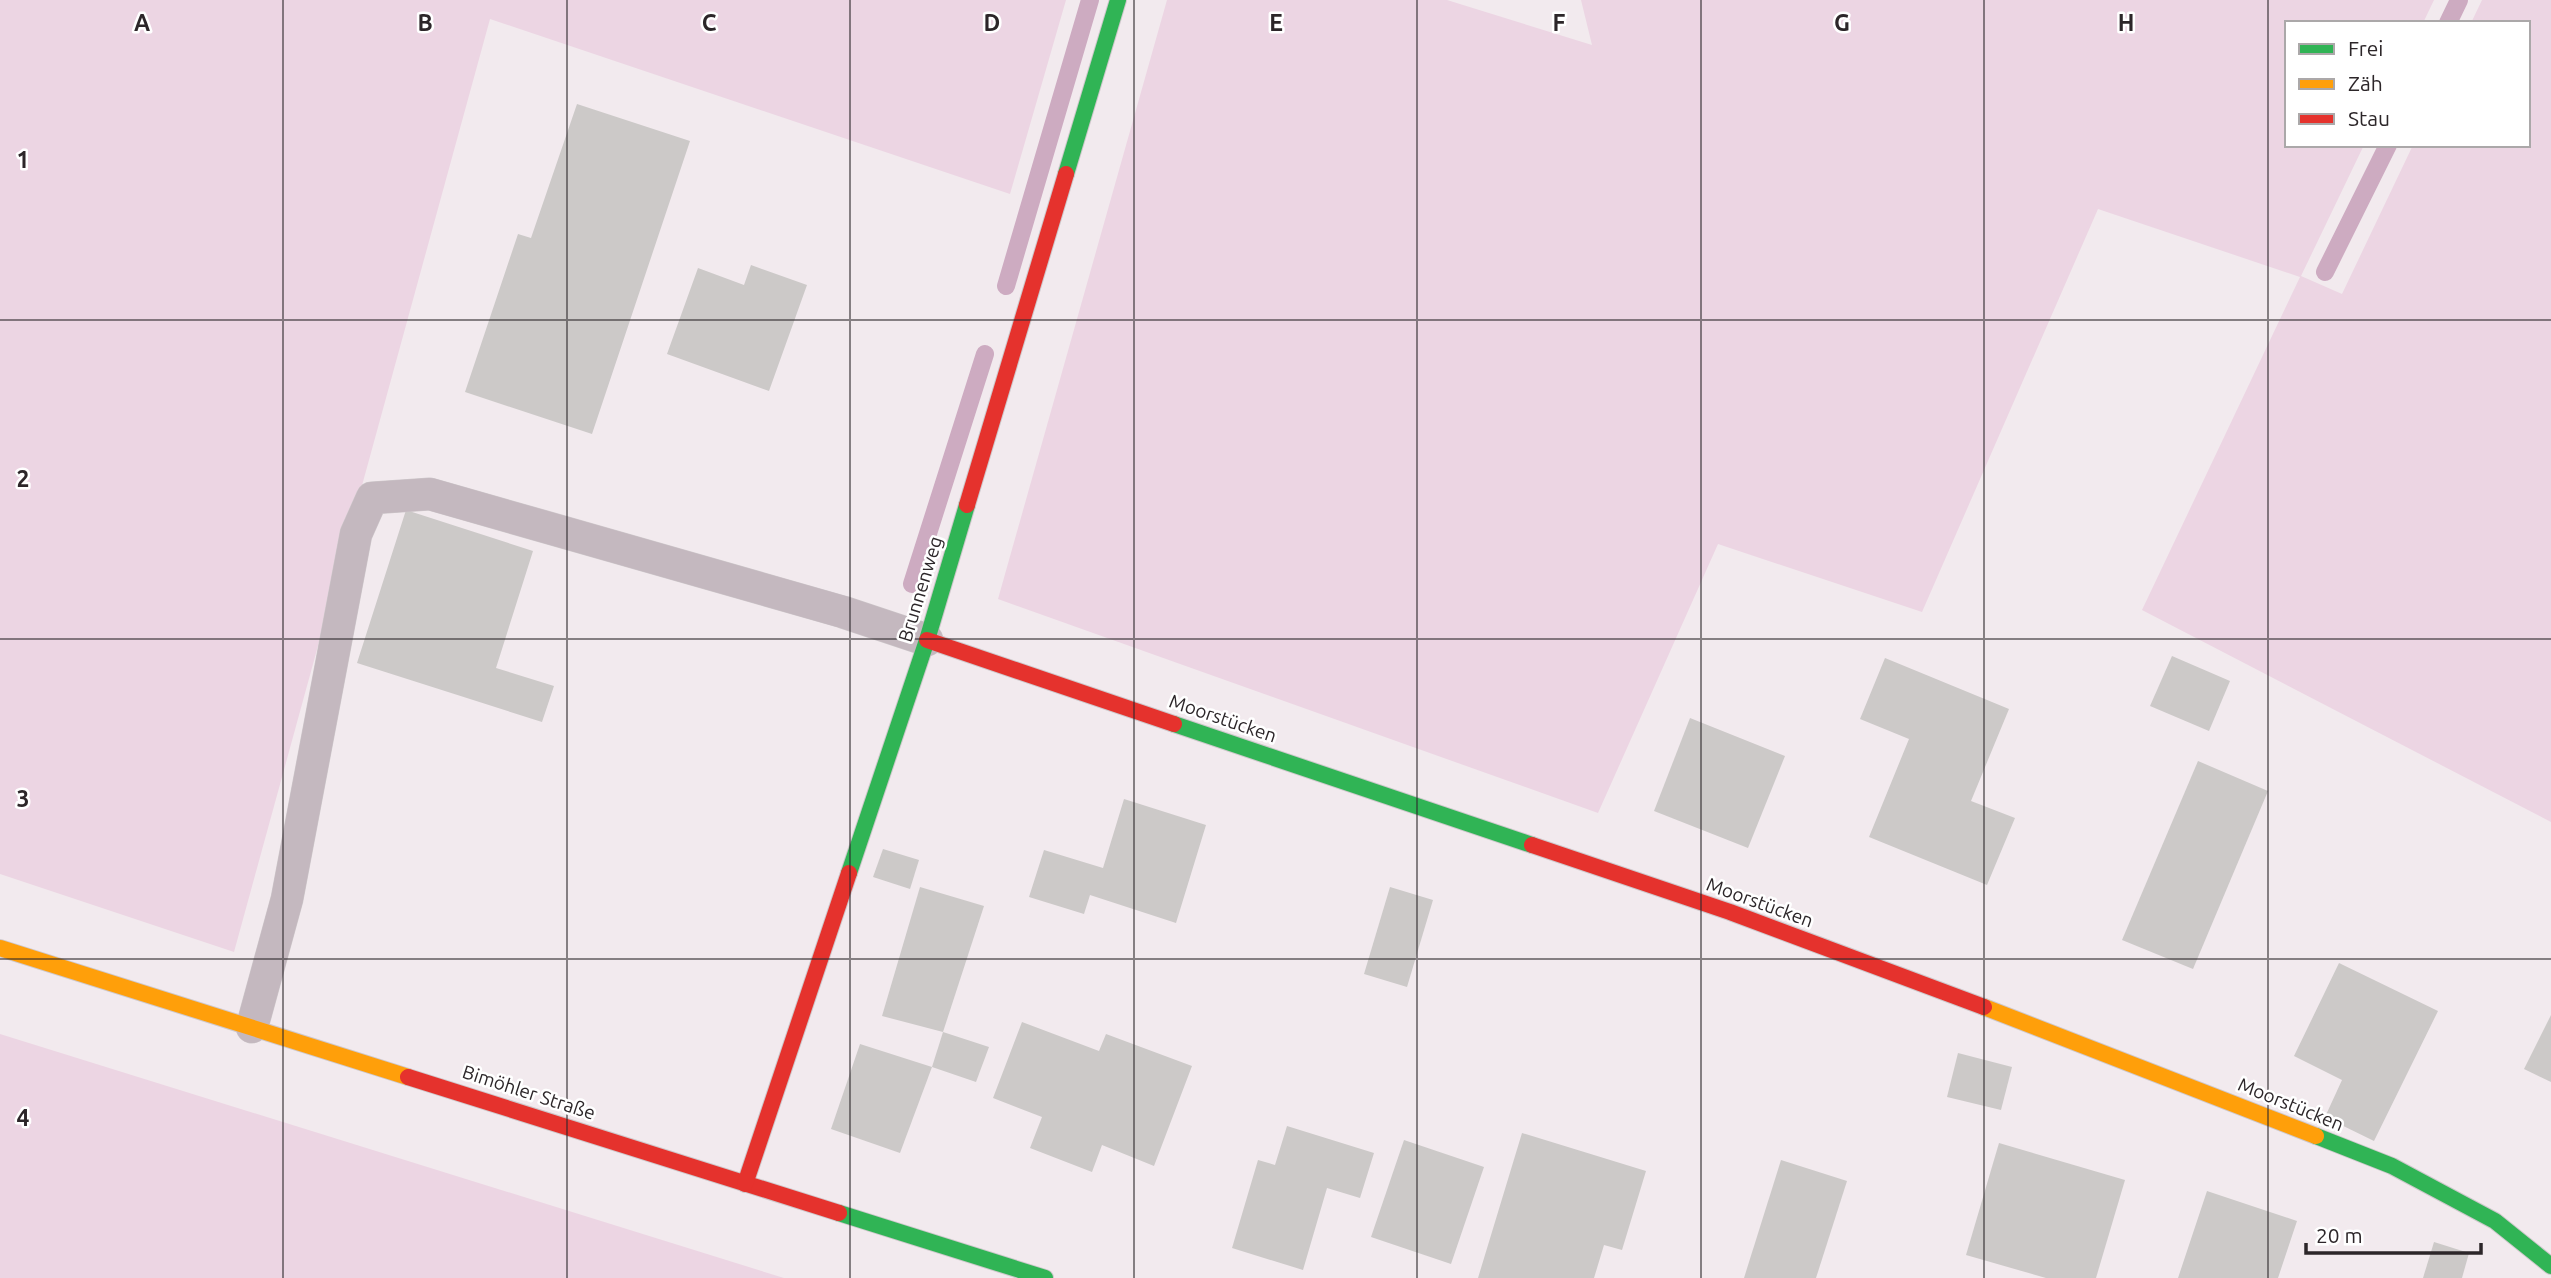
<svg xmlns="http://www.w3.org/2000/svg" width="2551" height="1278" viewBox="0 0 2551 1278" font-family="Ubuntu,sans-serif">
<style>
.green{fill:#ecd5e3}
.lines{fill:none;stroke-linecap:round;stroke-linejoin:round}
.stream{stroke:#cdabc1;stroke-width:18}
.building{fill:#ccc9c8}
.lane-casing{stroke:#cec8cb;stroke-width:33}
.fast-casing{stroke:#cec8cb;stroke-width:18}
.slow-casing{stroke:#cec8cb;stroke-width:18}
.jam-casing{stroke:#cec8cb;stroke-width:18}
.lane{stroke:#c4b8bf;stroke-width:32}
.fast{stroke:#30b455;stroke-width:16}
.slow{stroke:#ff9f0a;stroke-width:16}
.jam{stroke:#e5322d;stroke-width:16}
.grid{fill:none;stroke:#2c2629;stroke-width:2;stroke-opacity:0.55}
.labels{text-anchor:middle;stroke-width:5;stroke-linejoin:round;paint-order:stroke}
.street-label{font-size:19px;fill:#2c2629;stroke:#fff}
.grid-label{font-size:23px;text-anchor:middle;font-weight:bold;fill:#2c2629;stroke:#fff;stroke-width:5;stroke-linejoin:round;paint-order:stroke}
</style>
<rect width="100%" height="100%" fill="#f2eaee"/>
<g class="green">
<polygon points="0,0 1066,0 1010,194 490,19 234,952 0,874"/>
<polygon points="1167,0 1447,0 1592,45 1581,0 2434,0 2423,23 2287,23 2287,145 2364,145 2301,276 2342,294 2413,145 2528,145 2528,23 2471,23 2482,0 2551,0 2551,822 2142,610 2300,277 2098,209 1922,612 1718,544 1598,813 998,599"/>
<polygon points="0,1034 691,1249 784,1278 0,1278"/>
</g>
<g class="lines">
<g class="stream">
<polyline points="2448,23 2459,0"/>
<polyline points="2325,272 2388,145"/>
<polyline points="1006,286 1090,0"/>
<polyline points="912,584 985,354"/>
</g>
</g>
<g class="building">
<polygon points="577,104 690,141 592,434 465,392 518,234 531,238"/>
<polygon points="751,265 807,285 769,391 667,354 698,268 744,285"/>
<polygon points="406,510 533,551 496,668 554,686 542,722 357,663"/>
<polygon points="2172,656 2230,681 2209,731 2150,706"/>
<polygon points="1885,658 2009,709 1971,801 2015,818 1987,885 1869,837 1909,739 1860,719"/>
<polygon points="1690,718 1785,756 1748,848 1654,811"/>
<polygon points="2198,761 2268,791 2193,969 2122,940"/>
<polygon points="1124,799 1206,825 1176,923 1090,895 1084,914 1029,897 1044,850 1103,868"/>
<polygon points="883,849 919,860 910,889 873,877"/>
<polygon points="920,887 984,906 943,1032 882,1016"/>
<polygon points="1390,887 1433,900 1407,987 1364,974"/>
<polygon points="2339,963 2438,1011 2374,1141 2325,1117 2342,1080 2294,1056"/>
<polygon points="2551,1015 2551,1082 2524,1069"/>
<polygon points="1022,1022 1099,1051 1106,1034 1192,1066 1154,1166 1102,1145 1092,1172 1030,1148 1042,1117 993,1098"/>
<polygon points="943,1032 989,1047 976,1082 932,1067"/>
<polygon points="860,1044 932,1067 900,1153 831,1129"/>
<polygon points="1958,1053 2012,1067 2001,1110 1947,1097"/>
<polygon points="1287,1126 1374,1153 1360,1198 1327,1188 1303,1270 1232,1248 1258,1160 1275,1165"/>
<polygon points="1522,1133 1646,1171 1622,1250 1604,1245 1594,1278 1478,1278"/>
<polygon points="1404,1140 1484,1167 1451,1264 1371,1237"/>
<polygon points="1999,1143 2125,1180 2096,1278 2046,1278 1966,1255"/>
<polygon points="1781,1160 1847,1181 1816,1278 1744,1278"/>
<polygon points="2207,1191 2297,1221 2278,1278 2178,1278"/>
<polygon points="2434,1242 2469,1253 2462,1278 2423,1278"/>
</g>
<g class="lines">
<defs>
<polyline id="lane" points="252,1027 287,899 356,534 372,498 430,494 843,612 927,640"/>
<g id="fast">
<polyline points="1066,174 1118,0"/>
<polyline points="1174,724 1532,845"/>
<polyline points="849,873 927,640 967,505"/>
<polyline points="2316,1136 2392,1166 2495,1221 2551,1266"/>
<polyline points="839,1213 1045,1278"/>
</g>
<g id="slow">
<polyline points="0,948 408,1077"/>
<polyline points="1984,1007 2316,1136"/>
</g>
<g id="jam">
<polyline points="967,505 1066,174"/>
<polyline points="927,640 1174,724"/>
<polyline points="1532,845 1730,912 1984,1007"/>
<polyline points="408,1077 839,1213"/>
<polyline points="745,1184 849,873"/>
</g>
</defs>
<use href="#lane" class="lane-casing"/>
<use href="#fast" class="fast-casing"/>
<use href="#slow" class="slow-casing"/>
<use href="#jam" class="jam-casing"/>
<use href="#lane" class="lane"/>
<use href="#fast" class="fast"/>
<use href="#slow" class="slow"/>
<use href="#jam" class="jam"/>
</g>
<path class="grid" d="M 283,0 L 283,1278M 567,0 L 567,1278M 850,0 L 850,1278M 1134,0 L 1134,1278M 1417,0 L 1417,1278M 1701,0 L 1701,1278M 1984,0 L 1984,1278M 2268,0 L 2268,1278M 0,320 L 2551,320M 0,639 L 2551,639M 0,959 L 2551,959"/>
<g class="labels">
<g class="street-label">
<text transform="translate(920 589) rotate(-73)" y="7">Brunnenweg</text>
<text transform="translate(1223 718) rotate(19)" y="7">Moorstücken</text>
<text transform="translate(1760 902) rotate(20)" y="7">Moorstücken</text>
<text transform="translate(529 1092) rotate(18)" y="7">Bimöhler Straße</text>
<text transform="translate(2291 1104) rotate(22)" y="7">Moorstücken</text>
</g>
</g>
<g class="grid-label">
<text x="142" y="31">A</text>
<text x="425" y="31">B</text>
<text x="709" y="31">C</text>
<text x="992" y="31">D</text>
<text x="1276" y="31">E</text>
<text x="1559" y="31">F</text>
<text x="1842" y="31">G</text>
<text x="2126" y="31">H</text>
<text x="23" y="168">1</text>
<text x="23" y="487">2</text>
<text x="23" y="807">3</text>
<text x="23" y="1126">4</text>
</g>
<rect x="2285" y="21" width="245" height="126" fill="#ffffff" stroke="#aba8a9" stroke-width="2"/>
<rect x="2299" y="44" width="35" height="10" fill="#30b455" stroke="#aba8a9" stroke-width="2"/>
<text x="2348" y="56" font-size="21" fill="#2c2629">Frei</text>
<rect x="2299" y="79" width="35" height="10" fill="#ff9f0a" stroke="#aba8a9" stroke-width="2"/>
<text x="2348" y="91" font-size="21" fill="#2c2629">Zäh</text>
<rect x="2299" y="114" width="35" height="10" fill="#e5322d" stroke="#aba8a9" stroke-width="2"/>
<text x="2348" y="126" font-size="21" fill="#2c2629">Stau</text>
<path d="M2306 1243v10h175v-10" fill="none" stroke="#2c2629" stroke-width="3.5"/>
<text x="2316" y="1243" font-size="21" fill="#2c2629" stroke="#ffffff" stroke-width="5" paint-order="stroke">20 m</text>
</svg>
